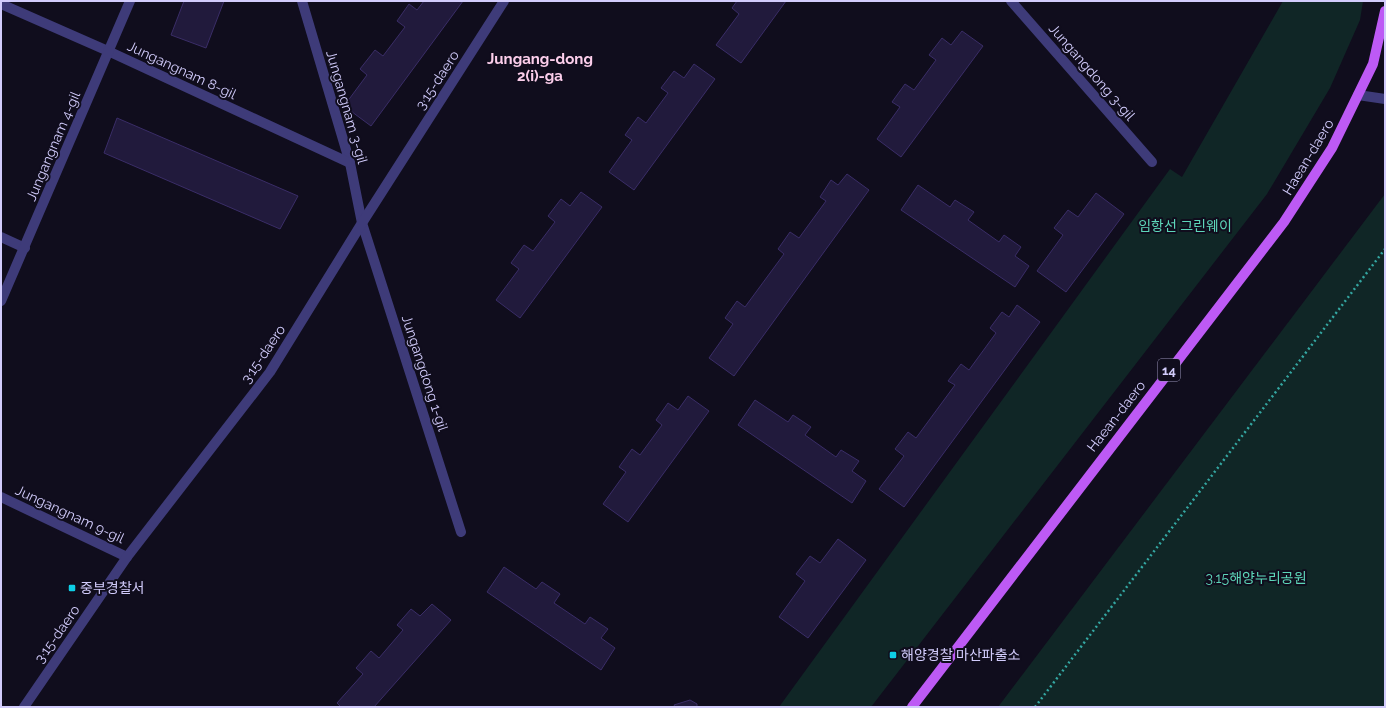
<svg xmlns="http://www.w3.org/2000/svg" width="1386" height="708" viewBox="0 0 1386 708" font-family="Raleway,'Noto Sans KR',sans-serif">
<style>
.green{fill:#102626}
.building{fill:#211a3c;stroke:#3a2d67}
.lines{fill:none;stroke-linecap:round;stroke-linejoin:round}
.path{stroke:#34a7a2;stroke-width:2.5;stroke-dasharray:2 3;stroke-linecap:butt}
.lane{stroke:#3e3b79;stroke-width:10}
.street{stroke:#3e3b79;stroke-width:10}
.primary{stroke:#bd5af5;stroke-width:10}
.poi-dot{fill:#0ecee6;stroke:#100d1d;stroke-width:1.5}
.labels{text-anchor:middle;stroke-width:4;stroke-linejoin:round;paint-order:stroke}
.shield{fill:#100d1d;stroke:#9893b9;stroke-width:1}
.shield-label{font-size:13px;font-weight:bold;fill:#d2ccfc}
.street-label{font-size:14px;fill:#d2ccfc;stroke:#100d1d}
.park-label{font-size:14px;fill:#5dd6b9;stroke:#100d1d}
.poi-label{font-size:14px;fill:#d2ccfc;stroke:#100d1d;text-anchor:start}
.neighbourhood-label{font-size:15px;font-weight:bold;fill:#fcceeb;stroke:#100d1d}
</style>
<rect width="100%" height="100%" fill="#100d1d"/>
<g class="green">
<polygon points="1283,1 1363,1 1360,20 1330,88 1267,194 871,707 779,707 1170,169 1182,177"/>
<polygon points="1385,194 1385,707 998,707"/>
</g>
<g class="building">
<polygon points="184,1 224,1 206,48 171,35"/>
<polygon points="424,1 463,1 371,126 344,106 367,75 360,69 375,50 383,56 405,27 397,21 409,4 417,10"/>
<polygon points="737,1 786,1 741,63 716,45 739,14 732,8"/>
<polygon points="962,31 983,46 901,157 877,139 900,107 892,102 905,84 914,90 936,60 929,55 942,38 951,45"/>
<polygon points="694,64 715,79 634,190 609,172 632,140 625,135 638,117 646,123 668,93 661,88 674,71 684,78"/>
<polygon points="117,118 298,196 280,229 104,153"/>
<polygon points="847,174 869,190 734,376 709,358 733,324 725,318 737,301 745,307 784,254 778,249 790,232 799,238 826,201 820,197 831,180 838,185"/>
<polygon points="918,185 950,207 955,200 974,212 968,220 999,242 1004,235 1021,247 1015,256 1029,266 1015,287 901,210"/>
<polygon points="581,192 602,207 520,318 496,300 519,269 511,263 524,245 533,251 555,222 548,216 561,199 570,206"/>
<polygon points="1096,193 1124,214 1066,292 1037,271 1063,235 1054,228 1068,210 1078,217"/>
<polygon points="1017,305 1040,322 904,507 879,489 904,456 895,449 908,432 916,438 955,385 948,381 961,364 969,370 996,333 990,328 1002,312 1009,317"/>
<polygon points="688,396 709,411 628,522 603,504 626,472 619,467 632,449 640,455 662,425 656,420 668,403 678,410"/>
<polygon points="755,400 788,422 793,415 811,427 805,435 836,457 841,450 859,461 852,471 866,481 852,503 738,425"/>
<polygon points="838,539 866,560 808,638 779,617 805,581 796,574 810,556 820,563"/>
<polygon points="504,567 536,589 542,582 560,594 554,603 585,624 590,617 608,629 601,638 615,648 601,670 487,592"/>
<polygon points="432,604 451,620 374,707 341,707 337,703 363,674 356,668 371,651 379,658 403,630 397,625 411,609 420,616"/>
<polygon points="690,700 697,704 697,707 675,707 674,705"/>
</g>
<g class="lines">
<polyline class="path" points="1035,707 1385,249"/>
<polyline class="lane" points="1011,1 1152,162"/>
<g class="street">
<polyline points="302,1 350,163 362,223 461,532"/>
<polyline points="1,4 108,51 350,163"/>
<polyline points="1358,95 1385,99"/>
<polyline points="1,237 25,248"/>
<polyline points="1,301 130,1"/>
<polyline points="1,497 127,557"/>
<polyline points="24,707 127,557 270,372 362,223 504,1"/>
</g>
<polyline class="primary" points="912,707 1284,222 1332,148 1373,64 1385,11"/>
</g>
<g class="poi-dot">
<rect x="68" y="584" width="8" height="8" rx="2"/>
<rect x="889" y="651" width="8" height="8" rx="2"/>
</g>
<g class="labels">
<rect class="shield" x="1158" y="359" width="22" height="22" rx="3"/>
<g class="shield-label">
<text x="1169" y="375">14</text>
</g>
<g class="street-label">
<text transform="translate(182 70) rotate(25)" y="5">Jungangnam 8-gil</text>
<text transform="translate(1092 72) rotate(49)" y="5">Jungangdong 3-gil</text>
<text transform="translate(437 80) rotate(-57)" y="5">3·15-daero</text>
<text transform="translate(347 107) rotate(74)" y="5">Jungangnam 3-gil</text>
<text transform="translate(53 146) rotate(-67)" y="5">Jungangnam 4-gil</text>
<text transform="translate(1308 157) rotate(-59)" y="5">Haean-daero</text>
<text transform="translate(263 354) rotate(-56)" y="5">3·15-daero</text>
<text transform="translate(425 373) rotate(72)" y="5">Jungangdong 1-gil</text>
<text transform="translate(1116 416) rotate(-52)" y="5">Haean-daero</text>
<text transform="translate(70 514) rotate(25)" y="5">Jungangnam 9-gil</text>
<text transform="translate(57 634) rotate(-55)" y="5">3·15-daero</text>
</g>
<g class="park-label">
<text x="1185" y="231">임항선 그린웨이</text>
<text x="1256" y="583">3.15해양누리공원</text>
</g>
<g class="poi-label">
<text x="80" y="593">중부경찰서</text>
<text x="901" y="660">해양경찰 마산파출소</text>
</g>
<g class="neighbourhood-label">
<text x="540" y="64">Jungang-dong<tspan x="540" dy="17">2(i)-ga</tspan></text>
</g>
</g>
<rect width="1386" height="708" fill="none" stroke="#d2ccfc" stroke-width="4"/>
</svg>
